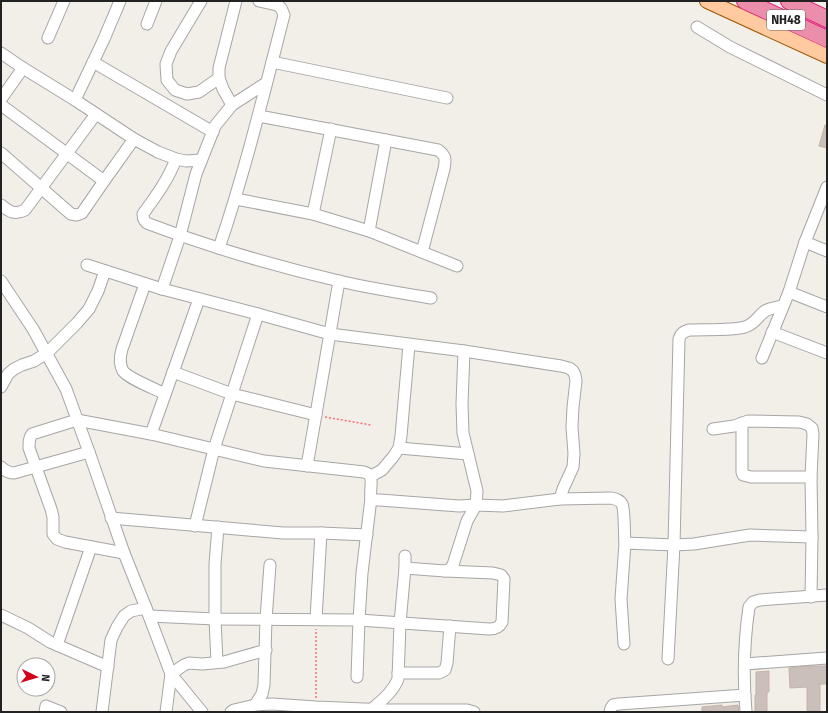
<svg xmlns="http://www.w3.org/2000/svg" width="828" height="713" viewBox="0 0 828 713" font-family="'Fira Sans',sans-serif">
<style>
.building{fill:#cabfbb;stroke:#c5b2aa}
.lines{fill:none;stroke-linecap:round;stroke-linejoin:round}
.minor-casing{stroke:#a6a6a6;stroke-width:13}
.major-casing{stroke:#9f5600;stroke-width:16}
.highway-casing{stroke:#e3227d;stroke-width:18}
.path{stroke:#ff6c70;stroke-width:1.5;stroke-dasharray:2 2;stroke-linecap:butt}
.minor{stroke:#fff;stroke-width:11}
.major{stroke:#ffcaa0;stroke-width:14}
.highway{stroke:#eb8eab;stroke-width:16}
.labels{text-anchor:middle;stroke-width:3;stroke-linejoin:round;paint-order:stroke}
.shield{fill:#fff;stroke:#646464;stroke-width:1}
.shield-label{font-size:12px;font-weight:bold;fill:#222}
</style>
<rect width="100%" height="100%" fill="#f2eee8"/>
<g class="building">
<polygon points="825,125 827,125 827,148 819,146"/>
<polygon points="808,666 827,666 827,684 820,684 820,711 807,711 807,687 790,688 789,668"/>
<polygon points="769,671 769,692 767,692 767,712 755,712 755,695 756,695 756,672"/>
<polygon points="722,705 722,707 738,705 739,712 702,712 702,707"/>
</g>
<g class="lines">
<defs>
<g id="minor">
<polyline points="201,1 171,51 166,64 167,80 175,90 187,94 199,92 219,78"/>
<polyline points="147,24 156,1"/>
<polyline points="697,27 730,47 827,95"/>
<polyline points="48,38 64,1"/>
<polyline points="1,53 23,68 75,100 134,139 158,152 176,159 186,161 201,160"/>
<polyline points="93,62 213,132"/>
<polyline points="272,62 447,98"/>
<polyline points="1,99 23,68"/>
<polyline points="75,100 104,39 120,1"/>
<polyline points="1,105 104,181"/>
<polyline points="232,105 223,89 219,78 219,68 236,1"/>
<path d="M 259,116 L 438,150 C 446,156 446,159 444,169 L 422,252"/>
<polyline points="1,153 71,214 77,215 82,213 104,181 134,139"/>
<path d="M 176,159 C 168,180 156,196 143,214 C 143,219 144,222 149,224 C 210,247 275,266 339,281 C 369,288 400,293 431,298"/>
<polyline points="236,199 313,214 369,231 457,266"/>
<path d="M 1,205 C 9,212 15,215 25,210 L 96,114"/>
<polyline points="313,214 331,129"/>
<polyline points="369,231 386,140"/>
<polyline points="805,242 827,251"/>
<path d="M 219,248 C 245,172 264,93 284,15 L 281,8 L 277,5 L 259,1"/>
<polyline points="87,265 162,289 258,314 330,334 464,351 561,366 569,368 573,371 575,375 576,381 573,407 572,427 574,454 573,467 563,489 560,499"/>
<polyline points="1,281 33,329 66,389 89,452 124,553 146,608 171,674 202,712"/>
<path d="M 145,284 L 122,349 C 120,356 119,364 123,371 C 129,379 156,389 165,394"/>
<polyline points="162,289 180,236 196,174 215,126 232,105 266,83"/>
<polyline points="789,292 827,307"/>
<polyline points="772,332 827,353"/>
<polyline points="762,358 789,292 805,242 827,187"/>
<polyline points="173,372 232,394 316,415"/>
<polyline points="1,387 8,374 14,369 22,365 34,361 47,353 77,323 89,309 98,291 105,271"/>
<polyline points="742,423 742,472 743,475 751,477 811,477"/>
<polyline points="713,429 734,426 748,421 799,422 807,424 812,428 813,434 811,477 812,537 811,597"/>
<polyline points="151,434 199,299"/>
<polyline points="399,448 468,454"/>
<polyline points="307,466 339,281"/>
<path d="M 1,467 C 5,471 8,473 14,473 L 89,452"/>
<polyline points="371,476 382,470 393,457 399,448 401,436 409,345"/>
<polyline points="111,518 283,533 321,533 367,535"/>
<polyline points="195,526 214,449 258,314"/>
<path d="M 124,553 L 65,542 L 57,539 L 53,534 L 53,517 L 51,509 L 29,448 C 29,442 29,438 32,434 L 77,420 L 151,434 L 264,461 L 364,472 C 376,475 369,488 371,498 L 375,500 L 380,500 L 459,506 L 476,505 L 503,506 L 560,499 L 611,498 C 616,499 620,500 622,504 C 625,510 624,535 625,543"/>
<polyline points="405,568 445,571 450,569 453,565 467,521 476,505 477,491 463,433 462,404 464,351"/>
<polyline points="1,615 28,628 50,642 108,667"/>
<path d="M 149,616 L 215,619 L 359,620 L 489,629 C 495,629 499,628 502,622 L 504,579 L 501,575 L 493,573 L 445,571"/>
<polyline points="316,619 321,533"/>
<polyline points="624,644 621,599 625,543 674,545 694,544 750,535 812,537"/>
<polyline points="57,645 91,547"/>
<path d="M 668,659 L 674,545 L 679,339 C 681,333 683,332 689,330 C 704,329 731,331 745,327 C 756,323 757,317 765,311 C 770,308 777,307 783,306"/>
<polyline points="217,662 215,619 215,564 218,527"/>
<polyline points="745,664 827,658"/>
<polyline points="398,673 439,673 445,670 447,663 450,626"/>
<polyline points="357,677 359,620 362,573 371,498"/>
<polyline points="255,705 262,694 264,685 266,619 270,565"/>
<path d="M 371,710 C 381,701 393,692 398,679 L 400,623 L 405,568 L 405,556"/>
<polyline points="45,712 46,706 61,712"/>
<polyline points="102,712 111,640 117,627 124,616 131,611 146,608"/>
<polyline points="166,712 171,674 184,665 189,663 202,664 224,662 266,650"/>
<polyline points="231,712 234,710 255,705 272,704 316,707 388,710 467,710 474,712"/>
<polyline points="610,712 611,708 613,705 619,704 745,695"/>
<path d="M 746,712 C 743,677 744,641 749,607 L 753,602 L 760,600 L 827,595"/>
</g>
<polyline id="major" points="707,1 827,56"/>
<g id="highway">
<polyline points="745,1 827,39"/>
<polyline points="789,1 827,19"/>
</g>
</defs>
<use href="#minor" class="minor-casing"/>
<use href="#major" class="major-casing"/>
<use href="#highway" class="highway-casing"/>
<g class="path">
<polyline points="325,417 371,425"/>
<polyline points="316,698 316,629"/>
</g>
<use href="#minor" class="minor"/>
<use href="#major" class="major"/>
<use href="#highway" class="highway"/>
</g>
<g class="labels">
<rect class="shield" x="767" y="10" width="38" height="20" rx="3"/>
<g class="shield-label">
<text x="786" y="24">NH48</text>
</g>
</g>
<rect width="828" height="713" fill="none" stroke="#222222" stroke-width="4"/>
<g transform="translate(36 677) rotate(95)"><circle r="19" fill="#ffffff" stroke="#a7a7a7"/>
<path d="M0-3L7 15L0 10L-7 15Z" fill="#d3001b"/>
<text y="-6" font-size="11" font-weight="bold" text-anchor="middle" fill="#222222">N</text>
</g>
</svg>
